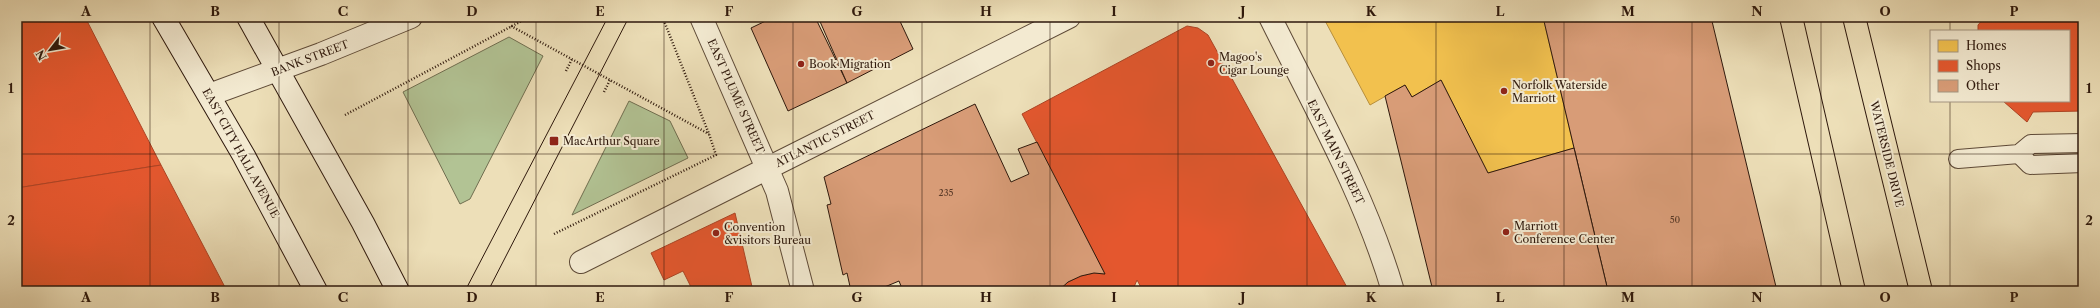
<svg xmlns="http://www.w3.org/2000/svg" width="2100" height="308" viewBox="0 0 2100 308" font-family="'Libre Caslon Text',serif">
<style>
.green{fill:#b2c394;stroke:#706e50}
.homes{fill:#f2c14e;stroke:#b78e3a}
.shops{fill:#e4572e;stroke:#ad4424}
.building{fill:#d89c77;stroke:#2e180c}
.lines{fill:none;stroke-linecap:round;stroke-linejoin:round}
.service-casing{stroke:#5e4a37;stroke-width:20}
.minor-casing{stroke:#5e4a37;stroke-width:24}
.tertiary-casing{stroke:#5e4a37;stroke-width:24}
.secondary-casing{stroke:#2e180c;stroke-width:24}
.primary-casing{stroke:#2e180c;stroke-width:24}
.path{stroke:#2e180c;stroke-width:2.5;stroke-dasharray:1 2;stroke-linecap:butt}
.service{stroke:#f3ead1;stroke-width:18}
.minor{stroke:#f3ead1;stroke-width:22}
.tertiary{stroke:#f3ead1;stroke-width:22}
.secondary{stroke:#f3ead1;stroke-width:22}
.primary{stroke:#eddfb8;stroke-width:22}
.tram{stroke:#2e180c;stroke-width:1}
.grid{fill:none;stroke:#2e180c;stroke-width:1;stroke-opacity:0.55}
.poi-dot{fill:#8f2418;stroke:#f3ead1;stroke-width:1.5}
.labels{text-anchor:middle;stroke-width:4;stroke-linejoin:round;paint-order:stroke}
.number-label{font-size:9px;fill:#583927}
.poi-label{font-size:11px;fill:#2e180c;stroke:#f3ead1;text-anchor:start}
.street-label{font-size:11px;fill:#2e180c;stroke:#f3ead1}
.neatline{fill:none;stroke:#2e180c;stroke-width:1.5}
.grid-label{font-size:13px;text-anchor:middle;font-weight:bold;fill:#2e180c}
</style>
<rect width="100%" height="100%" fill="#eddfb8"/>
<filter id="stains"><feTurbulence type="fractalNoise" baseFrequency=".005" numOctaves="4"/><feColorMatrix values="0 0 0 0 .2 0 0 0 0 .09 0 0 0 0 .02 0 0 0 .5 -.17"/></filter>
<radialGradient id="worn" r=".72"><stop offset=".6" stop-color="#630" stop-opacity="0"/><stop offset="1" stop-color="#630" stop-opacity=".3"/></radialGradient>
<g class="green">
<polygon points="509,37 543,56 470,199 460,204 403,92"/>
<polygon points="629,101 670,121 688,158 572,215"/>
</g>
<polygon class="homes" points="1323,17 1543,17 1574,148 1488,173 1441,80 1412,97 1405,85 1370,105"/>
<g class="shops">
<polygon points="17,17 85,17 161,165 17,188"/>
<polygon points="1985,17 2083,17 2083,111 2033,112 2027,122 2003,101 2069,101 2069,31 1978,31 1978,25"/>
<polygon points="1187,26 1198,28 1208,35 1349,291 1143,291 1137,280 1134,287 1138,291 1058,291 1068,282 1081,276 1094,273 1105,274 1022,114"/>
<polygon points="161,165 227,291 17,291 17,188"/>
<polygon points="735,213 753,291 693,291 683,271 664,280 651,253"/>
</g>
<g class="building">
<polygon points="774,17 815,17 847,83 788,111 751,28"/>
<polygon points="818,17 898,17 913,49 847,83"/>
<polygon points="1543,17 1711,17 1777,291 1608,291"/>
<polygon points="1441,80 1488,173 1574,148 1608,291 1433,291 1385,96 1405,85 1412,97"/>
<polygon points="975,104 1011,182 1029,174 1018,149 1037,142 1105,274 1094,273 1081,276 1068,282 1058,291 903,291 899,281 875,291 851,291 847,273 843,275 827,205 831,204 824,177"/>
</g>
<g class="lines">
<defs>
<g id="service">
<polyline points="2019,154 2030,165 2083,163"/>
<polyline points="1958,159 2019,154 2031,144 2083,143"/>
</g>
<g id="minor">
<polyline points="209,95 321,54 411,17"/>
<polyline points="581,262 768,168"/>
</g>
<g id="tertiary">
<polyline points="701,17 777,191 803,291"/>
<path d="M 1270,17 C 1314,106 1365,195 1393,291"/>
<polyline points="768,168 1069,17"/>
</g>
<g id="secondary">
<polyline points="163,17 244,156 316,291"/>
<polyline points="248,17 363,223 398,291"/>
</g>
<g id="primary">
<polyline points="1791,17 1854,291"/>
<polyline points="1854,17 1921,291"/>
</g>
</defs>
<use href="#service" class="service-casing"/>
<use href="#minor" class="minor-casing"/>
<use href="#tertiary" class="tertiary-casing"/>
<use href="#secondary" class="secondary-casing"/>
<use href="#primary" class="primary-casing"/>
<g class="path">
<polyline points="511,26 709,134"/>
<polyline points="566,71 572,59"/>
<polyline points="604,92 610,80"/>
<polyline points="345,115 529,17"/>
<polyline points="554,234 716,155 709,134 664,21"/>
</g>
<use href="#service" class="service"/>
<use href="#minor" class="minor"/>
<use href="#tertiary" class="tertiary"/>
<use href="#secondary" class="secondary"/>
<use href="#primary" class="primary"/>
<g class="tram">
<polyline points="465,291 608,17"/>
<polyline points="488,291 629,17"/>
</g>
</g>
<path class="grid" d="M 150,17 L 150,291M 279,17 L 279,291M 408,17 L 408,291M 536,17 L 536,291M 664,17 L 664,291M 793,17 L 793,291M 922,17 L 922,291M 1050,17 L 1050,291M 1178,17 L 1178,291M 1307,17 L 1307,291M 1436,17 L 1436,291M 1564,17 L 1564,291M 1692,17 L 1692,291M 1821,17 L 1821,291M 1950,17 L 1950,31M 1950,101 L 1950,291M 17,154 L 2083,154"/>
<g class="poi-dot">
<circle cx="1211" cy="63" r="4"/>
<circle cx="801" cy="64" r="4"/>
<circle cx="1504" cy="91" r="4"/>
<rect x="549" y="136" width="10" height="10" rx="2"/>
<circle cx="1506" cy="232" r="4"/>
<circle cx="716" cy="233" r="4"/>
</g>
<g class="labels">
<g class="number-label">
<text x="946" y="196">235</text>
<text x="1675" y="223">50</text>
</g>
<g class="poi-label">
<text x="1219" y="61">Magoo's<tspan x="1219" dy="13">Cigar Lounge</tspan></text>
<text x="809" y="68">Book Migration</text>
<text x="1512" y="89">Norfolk Waterside<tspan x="1512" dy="13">Marriott</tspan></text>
<text x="563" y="145">MacArthur Square</text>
<text x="1514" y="230">Marriott<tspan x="1514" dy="13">Conference Center</tspan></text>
<text x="724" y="231">Convention<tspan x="724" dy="13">&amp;visitors Bureau</tspan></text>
</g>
<g class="street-label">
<text transform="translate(310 58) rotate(-21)" y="4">BANK STREET</text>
<text transform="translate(736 96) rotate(66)" y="4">EAST PLUME STREET</text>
<text transform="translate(825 139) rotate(-27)" y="4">ATLANTIC STREET</text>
<text transform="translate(1336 152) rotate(64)" y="4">EAST MAIN STREET</text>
<text transform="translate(241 153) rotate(61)" y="4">EAST CITY HALL AVENUE</text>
<text transform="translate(1887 154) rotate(76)" y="4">WATERSIDE DRIVE</text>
</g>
</g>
<rect width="2100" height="308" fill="none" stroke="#eddfb8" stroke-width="44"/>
<rect x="1930" y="30" width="140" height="72" fill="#f3ead1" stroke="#a49682"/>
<rect x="1938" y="40" width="20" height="12" fill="#f2c14e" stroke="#a49682"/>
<text x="1966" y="50" font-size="12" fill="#2e180c">Homes</text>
<rect x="1938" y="60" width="20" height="12" fill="#e4572e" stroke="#a49682"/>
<text x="1966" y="70" font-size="12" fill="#2e180c">Shops</text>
<rect x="1938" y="80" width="20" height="12" fill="#d89c77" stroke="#a49682"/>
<text x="1966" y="90" font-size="12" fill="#2e180c">Other</text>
<g transform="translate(50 50) rotate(239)" stroke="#f3ead1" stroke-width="3" paint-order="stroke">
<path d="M0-3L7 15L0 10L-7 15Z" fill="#2e180c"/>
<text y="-6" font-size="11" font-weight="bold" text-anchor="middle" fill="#2e180c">N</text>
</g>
<rect x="22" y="22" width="2056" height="264" class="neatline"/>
<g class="grid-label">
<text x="86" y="16">A</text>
<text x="215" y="16">B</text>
<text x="343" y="16">C</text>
<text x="472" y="16">D</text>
<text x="600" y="16">E</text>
<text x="729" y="16">F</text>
<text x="857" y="16">G</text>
<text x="986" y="16">H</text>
<text x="1114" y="16">I</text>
<text x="1243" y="16">J</text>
<text x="1371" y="16">K</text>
<text x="1500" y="16">L</text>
<text x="1628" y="16">M</text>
<text x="1757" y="16">N</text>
<text x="1885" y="16">O</text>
<text x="2014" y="16">P</text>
<text x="11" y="93">1</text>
<text x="2089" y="93">1</text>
<text x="11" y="225">2</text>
<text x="2089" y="225">2</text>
<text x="86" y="302">A</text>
<text x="215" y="302">B</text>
<text x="343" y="302">C</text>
<text x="472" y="302">D</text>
<text x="600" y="302">E</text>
<text x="729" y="302">F</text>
<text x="857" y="302">G</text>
<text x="986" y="302">H</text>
<text x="1114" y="302">I</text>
<text x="1243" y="302">J</text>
<text x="1371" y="302">K</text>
<text x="1500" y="302">L</text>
<text x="1628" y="302">M</text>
<text x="1757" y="302">N</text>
<text x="1885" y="302">O</text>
<text x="2014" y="302">P</text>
</g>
<rect width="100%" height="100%" filter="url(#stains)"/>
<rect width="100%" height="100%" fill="url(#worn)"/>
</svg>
